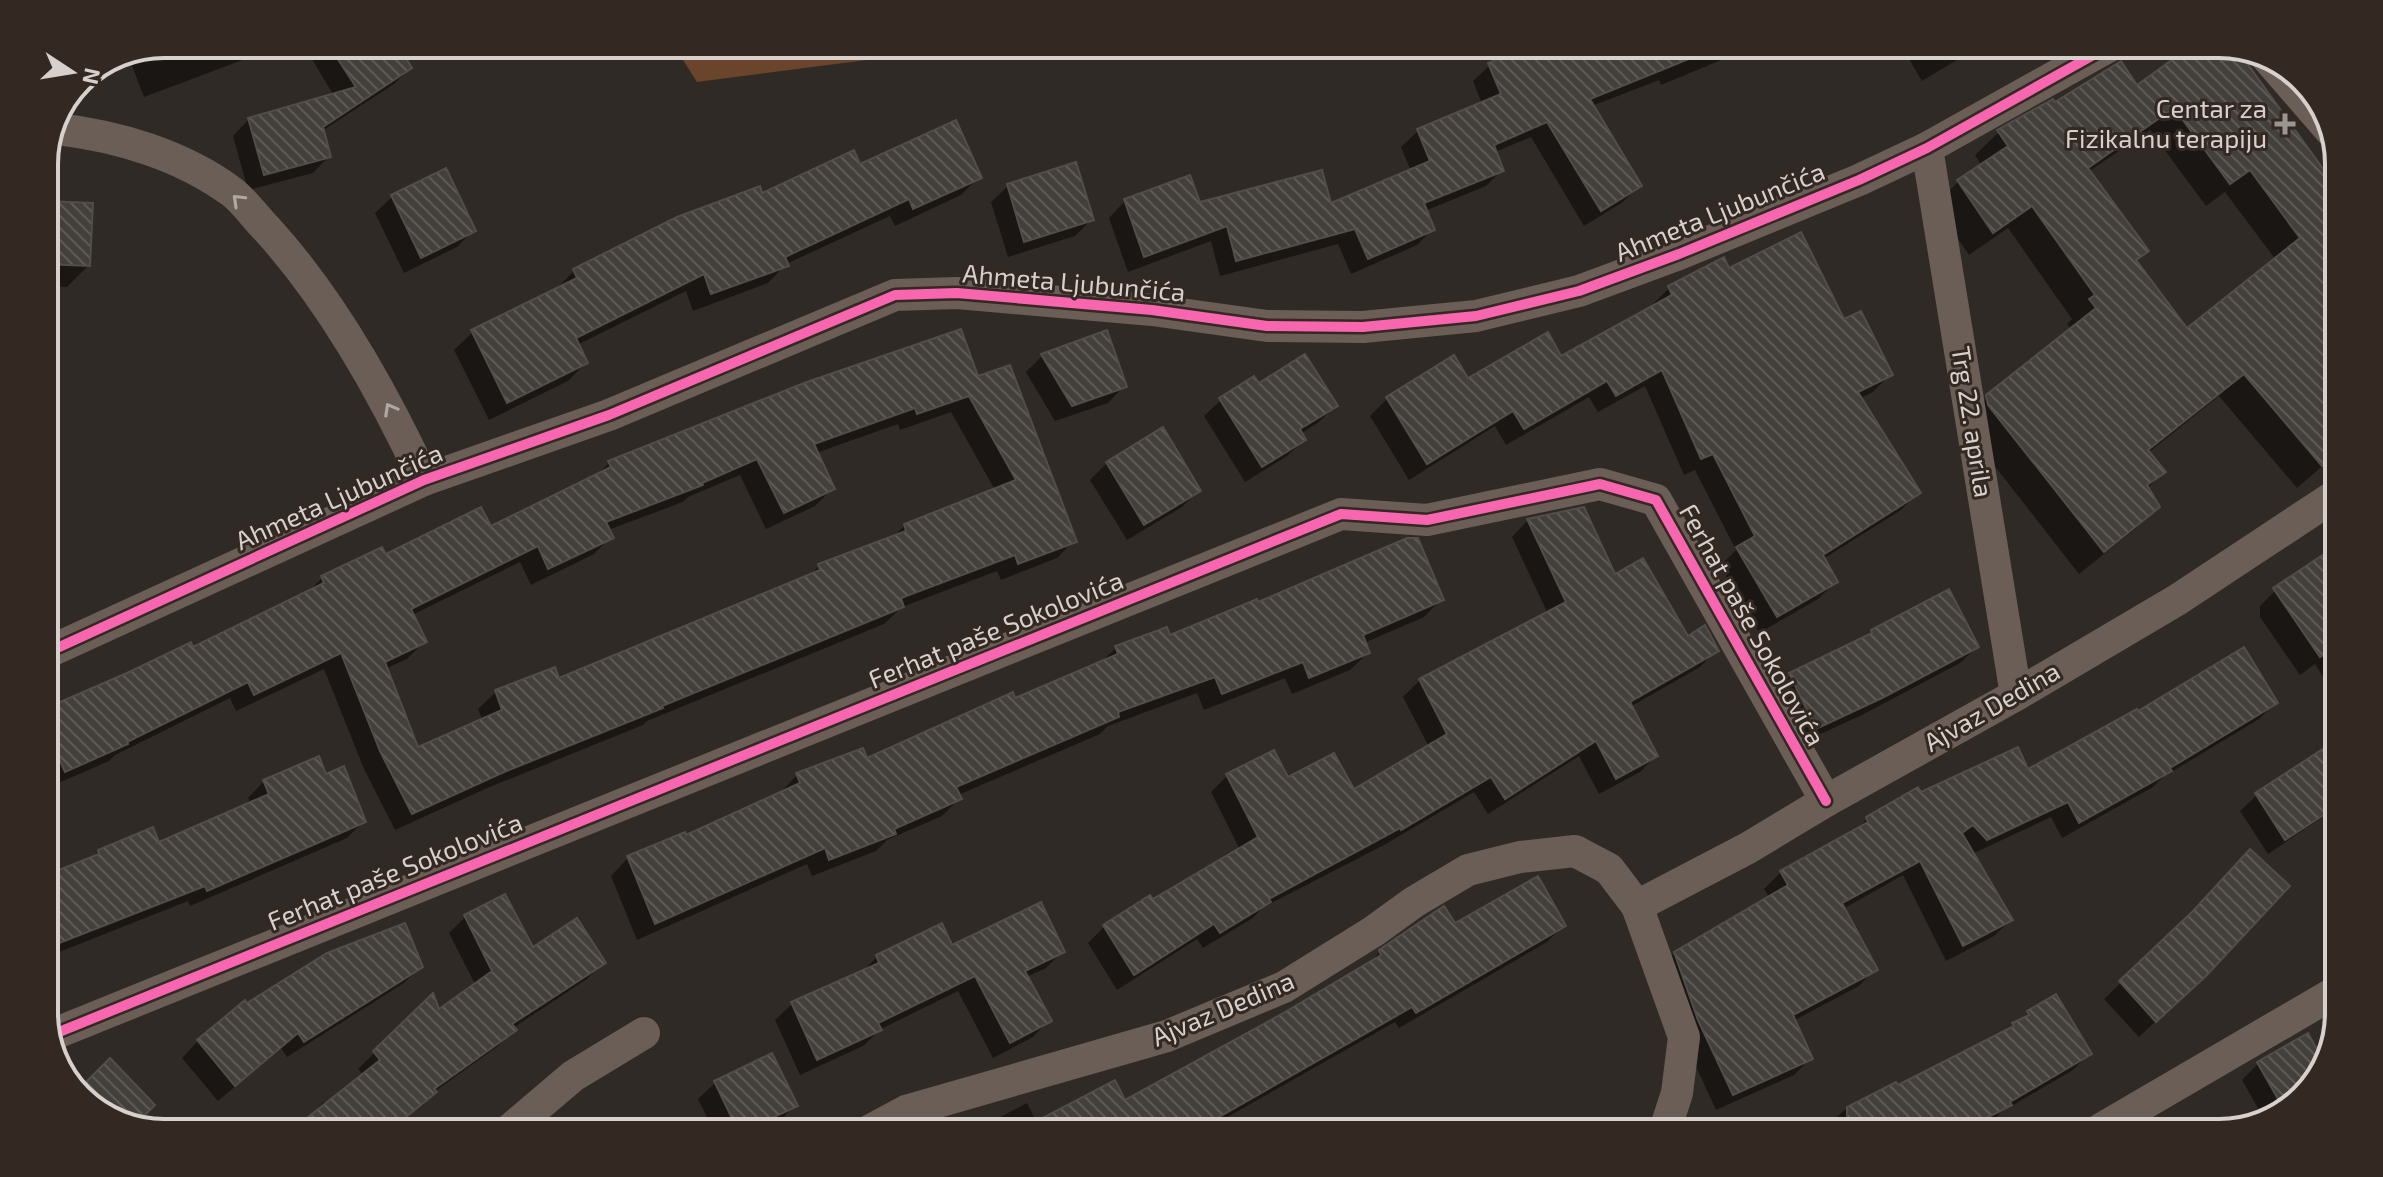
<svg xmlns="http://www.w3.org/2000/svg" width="2383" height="1177" viewBox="0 0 2383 1177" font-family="'Exo 2',sans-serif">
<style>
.grass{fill:#6a452b}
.shadow{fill:#0007;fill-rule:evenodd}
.building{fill:url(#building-back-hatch);stroke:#524d4a;stroke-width:2;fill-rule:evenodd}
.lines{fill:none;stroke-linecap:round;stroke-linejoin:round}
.minor{stroke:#6a5e56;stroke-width:32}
.cycleway-casing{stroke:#332922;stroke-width:15}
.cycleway{stroke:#f766af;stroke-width:10}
.oneway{stroke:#b1a8a3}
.poi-dot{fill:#9c9692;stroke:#332922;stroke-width:3}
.labels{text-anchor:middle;stroke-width:6;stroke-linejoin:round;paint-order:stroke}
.poi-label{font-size:26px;fill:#d7d0cc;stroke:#332922;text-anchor:end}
.street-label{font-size:26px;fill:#d7d0cc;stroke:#332922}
.rim{fill:none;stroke:#d7d0cc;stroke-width:4}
</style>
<defs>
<pattern id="building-back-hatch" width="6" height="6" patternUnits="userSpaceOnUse" patternTransform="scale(2)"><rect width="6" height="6" fill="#433f3b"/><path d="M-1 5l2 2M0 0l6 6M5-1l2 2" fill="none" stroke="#5d5a56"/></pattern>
</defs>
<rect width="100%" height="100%" fill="#2f2a26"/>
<polygon class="grass" points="673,44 991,44 697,82"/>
<g class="shadow">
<polygon points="164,44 262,44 248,58 144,97 129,58"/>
<polygon points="303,44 395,44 410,68 394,84 322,131 329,156 313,173 248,190 233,136 249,119 334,96"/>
<polygon points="1541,44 1559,44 1561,49 1574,44 1760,44 1661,85 1659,80 1592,106 1639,186 1623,202 1584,226 1531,137 1495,152 1502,170 1486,186 1425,211 1433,229 1417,245 1351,274 1338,244 1220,276 1211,241 1128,272 1109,218 1125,201 1329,206 1411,171 1401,147 1418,131 1482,104 1473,81 1490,65"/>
<polygon points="1900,44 2004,44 1985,54 1980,46 1922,81"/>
<path d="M 2219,44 L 2233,47 L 2339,194 L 2339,452 L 2297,488 L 2219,396 L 2148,453 L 2163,472 L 2147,489 L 2158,507 L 2134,530 L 2079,574 L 1965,428 L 1964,421 L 1988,397 L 2072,330 L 2067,324 L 2072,319 L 2008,228 L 1969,255 L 1935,205 L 1958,182 L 1982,166 L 1975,155 L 1999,132 L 2054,105 L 2137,88 ZM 2150,130 L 2206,206 L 2225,192 L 2276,260 L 2187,330 L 2135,262 L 2146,251 L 2088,172 Z"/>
<polygon points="859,166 979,177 961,195 895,226 890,216 786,264 768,283 693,311 686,291 577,345 586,363 568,381 489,420 454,350 473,332 556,289 574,271 761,196"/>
<polygon points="445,171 474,230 457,247 404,273 375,213 392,197"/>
<polygon points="1008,186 1092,219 1075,236 1008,257 991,202"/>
<polygon points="44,203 88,266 67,287 44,286"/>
<polygon points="1728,271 1843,322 1890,375 1873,392 1859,399 1918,493 1901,510 1823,559 1836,582 1818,599 1759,633 1720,566 1736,550 1695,470 1684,475 1645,386 1598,412 1589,397 1506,445 1495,426 1409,480 1370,416 1387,399 1453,358 1467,380 1561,358 1653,308 1651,306 1669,288"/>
<polygon points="1105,333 1124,386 1108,403 1055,421 1026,372 1042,356"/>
<path d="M 976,379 L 1074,541 L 1057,558 L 1001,580 L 997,571 L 902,607 L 884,624 L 647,721 L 643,725 L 485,789 L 395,830 L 364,769 L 324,669 L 236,711 L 230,698 L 115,755 L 109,761 L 47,788 L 44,781 L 44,711 L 192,650 L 305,595 L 322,578 L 385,557 L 490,529 L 594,478 L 609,463 ZM 951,412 L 995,490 L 905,525 L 892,538 L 819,566 L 808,577 L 558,680 L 496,692 L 478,709 L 483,721 L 417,749 L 385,669 L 407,659 L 424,642 L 412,615 L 520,562 L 531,585 L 594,554 L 611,537 L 608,530 L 683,502 L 688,497 L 740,475 L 766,529 L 815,506 L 832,489 L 816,453 L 898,424 L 900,430 Z"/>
<polygon points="1258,385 1335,406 1319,422 1300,434 1304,440 1287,456 1245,482 1204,416 1221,400"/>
<polygon points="1162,430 1198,491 1182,507 1127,540 1090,480 1107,463"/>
<polygon points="1528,520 1614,577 1687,638 1717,650 1700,667 1630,707 1656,756 1640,772 1599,794 1579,756 1488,814 1474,792 1384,845 1262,908 1253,918 1203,948 1197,939 1117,990 1088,943 1104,927 1149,898 1152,902 1240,850 1211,792 1227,776 1274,752 1287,780 1353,792 1429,747 1403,697 1420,680 1548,614 1512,537"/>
<polygon points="2339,546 2339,702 2315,664 2300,675 2260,617 2260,606 2280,586"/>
<polygon points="1442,599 1424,617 1364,643 1368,653 1350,670 1292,694 1285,678 1204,710 1197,693 1108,726 1100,734 958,795 959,799 942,816 887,840 876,851 812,876 807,864 637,940 611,876 628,858 685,837 780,793 797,775 866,761 1100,663 1116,648 1168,638 1257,604"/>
<polygon points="1872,632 1977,647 1960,663 1864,714 1799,744 1774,691 1791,675 1865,639"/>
<polygon points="2275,703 2259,719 2163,777 2153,787 2062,838 2051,817 1972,854 2011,920 1994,936 1946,961 1903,875 1843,909 1875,969 1859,986 1793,1021 1811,1058 1794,1075 1716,1110 1682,1036 1658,970 1675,953 1770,898 1764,889 1781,872 1853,833 1867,819 1920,794 2027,772"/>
<polygon points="325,776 363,822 347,838 190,906 188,901 44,958 44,878 91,859 99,851 158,844 251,804 248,798 264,781"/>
<polygon points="2339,778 2339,806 2268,854 2240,811 2257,795"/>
<polygon points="465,917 532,950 603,963 587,979 513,1028 514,1030 498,1046 434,1092 387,1133 292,1133 324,1102 326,1105 364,1076 358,1069 432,996 438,1013 476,986 449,933"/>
<polygon points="2184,922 2187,992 2139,1037 2104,999"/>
<polygon points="1454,926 1563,926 1547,942 1399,1028 1395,1022 1199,1133 970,1133 1027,1103 1037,1123 1124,1102 1281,1016 1366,966 1380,952"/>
<polygon points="952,948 1062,952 1046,968 1026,977 1049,1020 1033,1037 993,1058 958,991 881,1029 863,1046 800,1075 775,1020 792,1004 860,974 877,957"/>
<polygon points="420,967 404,983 287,1057 281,1048 218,1101 182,1058 198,1041 247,1005"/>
<polygon points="2029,1012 2089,1054 2073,1070 2001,1112 1993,1121 1969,1133 1830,1133 1827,1127 1843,1111 1895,1085 1897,1088 2007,1032"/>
<polygon points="2307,1036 2325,1068 2285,1113 2264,1119 2242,1080 2258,1064"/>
<polygon points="771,1056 795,1105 779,1122 755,1133 715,1133 698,1099 715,1083"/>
<polygon points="1766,1117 1774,1133 1737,1133"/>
<polygon points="2153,1123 2159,1133 2136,1133"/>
</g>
<g class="building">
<polygon points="328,44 397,44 412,68 323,127 331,157 264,175 248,118 356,87"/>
<polygon points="1536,44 1723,45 1590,99 1642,186 1601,211 1547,122 1494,145 1504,171 1424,203 1435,230 1368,259 1355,229 1236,261 1227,226 1144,257 1124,199 1190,175 1200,202 1322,170 1331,203 1430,161 1417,129 1501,94 1488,63"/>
<path d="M 2194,44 L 2219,44 L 2236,48 L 2339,191 L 2339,451 L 2322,466 L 2244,374 L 2148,450 L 2166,472 L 2147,485 L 2160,507 L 2104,552 L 1988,405 L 1986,395 L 2096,308 L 2089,299 L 2095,295 L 2032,206 L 1993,233 L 1957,180 L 2008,146 L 1997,130 L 2053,99 L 2055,102 L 2121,61 L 2137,85 ZM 2174,108 L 2230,184 L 2250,170 L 2300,238 L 2187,328 L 2136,260 L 2149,251 L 2088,168 Z"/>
<polygon points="956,120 982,178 913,209 909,199 785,257 789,266 711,294 704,274 576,338 588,363 507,403 471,330 577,278 573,269 677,217 760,186 762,193 854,150 860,164"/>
<polygon points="1076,162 1094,220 1024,242 1007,184"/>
<polygon points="446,168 476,231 421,258 391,195"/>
<polygon points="44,201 93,203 90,266 44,264"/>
<polygon points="1801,232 1844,319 1861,311 1893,375 1858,392 1921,493 1823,555 1838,582 1777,617 1736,547 1755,536 1713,454 1701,459 1662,370 1616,396 1607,381 1524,429 1513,411 1427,464 1386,397 1454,355 1468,378 1548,332 1561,356 1672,295 1668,286 1724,257 1729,268"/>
<path d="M 961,329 L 978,376 L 1010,365 L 1077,542 L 1018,564 L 1015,555 L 901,598 L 904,607 L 662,706 L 663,708 L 504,772 L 412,814 L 380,751 L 341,653 L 254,695 L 248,682 L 127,742 L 128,744 L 65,772 L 44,725 L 44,709 L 127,673 L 191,642 L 193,647 L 324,583 L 321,576 L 382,547 L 386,554 L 481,507 L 491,526 L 611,467 L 608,461 L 804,383 ZM 969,396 L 1016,480 L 904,524 L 906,531 L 818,564 L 820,570 L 559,678 L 555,667 L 495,690 L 502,710 L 418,747 L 385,662 L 427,642 L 411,609 L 538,546 L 548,569 L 614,538 L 606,522 L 703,485 L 702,483 L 757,459 L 784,513 L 835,489 L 814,444 L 915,408 L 917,414 Z"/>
<polygon points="1107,330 1127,387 1072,406 1041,354"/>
<polygon points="1305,354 1338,406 1300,429 1306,440 1262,467 1219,398 1254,376 1259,383"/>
<polygon points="1163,427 1201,491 1144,525 1106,462"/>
<polygon points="1584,507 1615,574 1643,558 1688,636 1705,625 1719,651 1630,702 1658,756 1616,779 1596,741 1505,799 1491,777 1401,830 1400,828 1269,899 1271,902 1220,933 1214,924 1134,975 1103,925 1150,895 1153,899 1258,837 1226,774 1274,750 1288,777 1334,753 1354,789 1447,734 1419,679 1566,602 1527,519"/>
<polygon points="1407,538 1418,538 1444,600 1363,635 1370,653 1309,678 1303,662 1222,694 1215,677 1118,712 1119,717 956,787 962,799 894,829 896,834 829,860 825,848 655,924 627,856 685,832 686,835 800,783 796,773 863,748 867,758 1013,692 1015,698 1118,654 1115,646 1167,627 1170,635 1257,599 1258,602"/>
<polygon points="2339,544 2339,644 2320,657 2273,588"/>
<polygon points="1949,589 1979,647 1882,698 1816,729 1789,673 1872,633 1871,630"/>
<polygon points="2244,647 2278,703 2170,768 2172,771 2079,823 2068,802 1987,840 1973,825 1962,833 2013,920 1963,946 1920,861 1842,903 1878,970 1793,1015 1813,1059 1733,1095 1698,1020 1674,952 1788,885 1780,871 1868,822 1866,817 1918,787 1921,792 2018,747 2028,769 2137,709 2138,711"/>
<polygon points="2323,749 2339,774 2339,805 2285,840 2255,793"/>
<polygon points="319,756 326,774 344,766 366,822 207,891 205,886 44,949 44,876 99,854 98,850 153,827 159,842 269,794 263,780"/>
<polygon points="2250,849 2290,886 2206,976 2156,1022 2119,981 2193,911"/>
<polygon points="1538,876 1566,926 1416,1013 1412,1007 1191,1133 1014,1133 1115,1080 1125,1100 1280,1015 1381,955 1379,950 1444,906 1455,923"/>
<polygon points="505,894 533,947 577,918 606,963 512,1024 517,1030 434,1089 437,1092 386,1133 288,1133 380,1060 373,1051 433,993 439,1009 492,971 464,915"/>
<polygon points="1041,902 1065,952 1025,971 1052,1021 1010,1043 975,976 878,1023 882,1030 817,1060 791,1002 879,963 876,955 942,923 952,945"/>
<polygon points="405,923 423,967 304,1042 298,1033 235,1086 197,1040 245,1000 247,1003 327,953"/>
<polygon points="2056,994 2092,1054 2010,1102 2012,1105 1957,1133 1854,1133 1847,1119 1847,1107 1896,1082 1898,1085 2014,1026 2012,1023 2029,1015 2027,1011"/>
<polygon points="2308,1033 2326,1066 2286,1113 2257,1062"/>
<polygon points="772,1053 798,1106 739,1133 714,1081"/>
<polygon points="110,1058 155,1105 134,1126 111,1121 77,1091"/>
</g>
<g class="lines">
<g class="minor">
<polyline points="2264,54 2330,130"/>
<path d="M 57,129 C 118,136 182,155 232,192 C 245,202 255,217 266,228 C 330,298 384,394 424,480"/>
<polyline points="1927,148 2016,695"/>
<polyline points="44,654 424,480 609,415 895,295 957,293 1152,310 1267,326 1363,327 1476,316 1579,291 1679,254 1859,180 1927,148 2113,44"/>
<polyline points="1637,906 1748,848 1826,801 2016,695 2177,600 2339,493"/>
<polyline points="49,1036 1341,514 1427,520 1600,484 1656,500 1826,801"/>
<polyline points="506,1133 573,1076 644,1033"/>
<polyline points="865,1133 906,1111 1167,1036 1284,987 1374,931 1414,902 1468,870 1520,857 1575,851 1609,869 1637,906 1684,1037 1677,1093 1664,1133"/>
<polyline points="2094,1133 2339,990"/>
</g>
<defs>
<g id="cycleway">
<polyline points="44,654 424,480 609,415 895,295 957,293 1152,310 1267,326 1363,327 1476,316 1579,291 1679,254 1859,180 1927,148 2113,44"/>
<polyline points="49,1036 1341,514 1427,520 1600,484 1656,500 1826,801"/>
</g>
</defs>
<use href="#cycleway" class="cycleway-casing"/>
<use href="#cycleway" class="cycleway"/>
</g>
<defs><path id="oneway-chevron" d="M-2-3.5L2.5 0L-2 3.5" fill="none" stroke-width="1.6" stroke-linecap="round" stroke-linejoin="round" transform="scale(2)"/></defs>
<g class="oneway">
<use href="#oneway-chevron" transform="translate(238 200) rotate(-136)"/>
<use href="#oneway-chevron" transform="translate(390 409) rotate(-119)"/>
</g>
<path class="poi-dot" d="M2281 112h8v8h8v8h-8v8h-8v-8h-8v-8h8z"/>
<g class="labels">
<g class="poi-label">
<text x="2267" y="118">Centar za<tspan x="2267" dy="30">Fizikalnu terapiju</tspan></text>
</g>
<g class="street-label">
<text transform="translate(1720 212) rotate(-22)" y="9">Ahmeta Ljubunčića</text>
<text transform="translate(1074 283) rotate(5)" y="9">Ahmeta Ljubunčića</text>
<text transform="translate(1972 422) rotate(81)" y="9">Trg 22. aprila</text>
<text transform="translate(339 497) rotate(-24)" y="9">Ahmeta Ljubunčića</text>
<text transform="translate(1752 625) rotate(61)" y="9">Ferhat paše Sokolovića</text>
<text transform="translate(996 630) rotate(-22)" y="9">Ferhat paše Sokolovića</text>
<text transform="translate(1992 707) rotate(-30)" y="9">Ajvaz Dedina</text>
<text transform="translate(395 872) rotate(-22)" y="9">Ferhat paše Sokolovića</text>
<text transform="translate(1223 1009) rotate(-23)" y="9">Ajvaz Dedina</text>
</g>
</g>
<path d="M0 0H2383V1177H0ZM164 58H2219A106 106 0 0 1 2325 164V1013A106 106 0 0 1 2219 1119H164A106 106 0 0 1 58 1013V164A106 106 0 0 1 164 58Z" fill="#332922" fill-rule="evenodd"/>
<path class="rim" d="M164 58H2219A106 106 0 0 1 2325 164V1013A106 106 0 0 1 2219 1119H164A106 106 0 0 1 58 1013V164A106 106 0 0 1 164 58Z"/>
<g transform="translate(72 72) rotate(102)" stroke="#332922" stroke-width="6" paint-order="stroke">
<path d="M0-6L14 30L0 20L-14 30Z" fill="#d7d0cc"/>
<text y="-12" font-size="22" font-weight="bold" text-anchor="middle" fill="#d7d0cc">N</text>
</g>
</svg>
